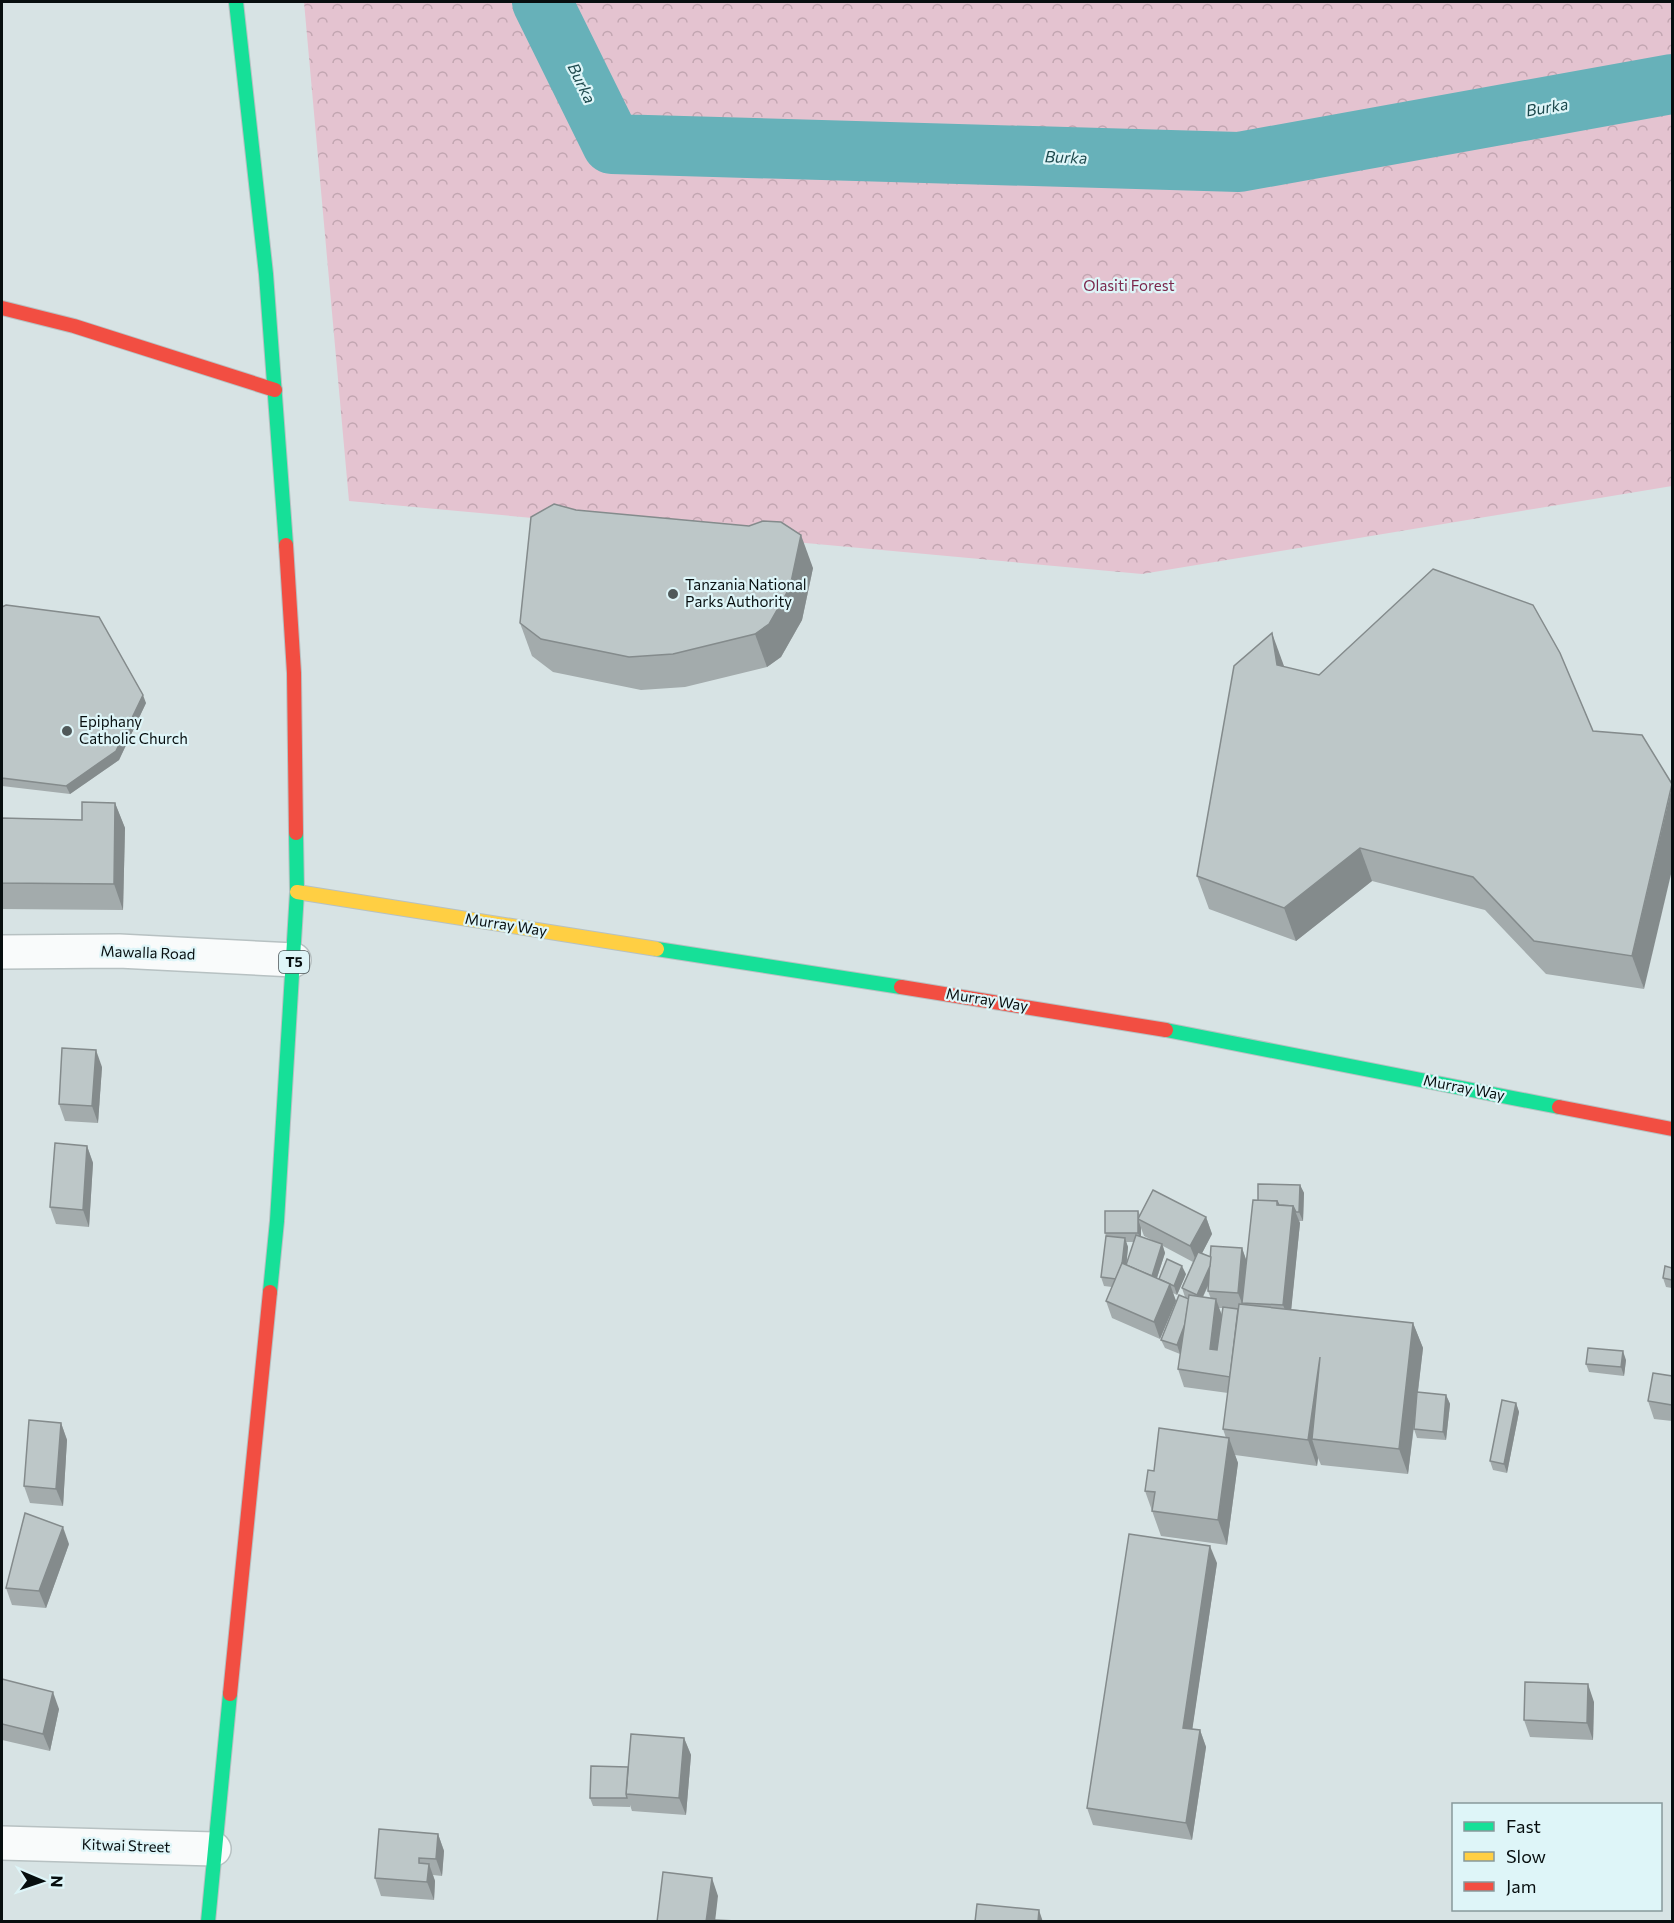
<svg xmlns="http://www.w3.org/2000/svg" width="1674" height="1923" viewBox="0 0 1674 1923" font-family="Commissioner,sans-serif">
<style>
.forest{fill:url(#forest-crowns)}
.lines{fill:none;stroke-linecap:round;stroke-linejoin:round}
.river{stroke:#67b1b9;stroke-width:60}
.street-casing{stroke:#b7c1c2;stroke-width:36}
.fast-casing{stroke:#b7c1c2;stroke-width:16}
.slow-casing{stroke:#b7c1c2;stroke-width:16}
.jam-casing{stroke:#b7c1c2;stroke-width:16}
.street{stroke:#f9fbfb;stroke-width:33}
.fast{stroke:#16e098;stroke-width:14}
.slow{stroke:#ffcf43;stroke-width:14}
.jam{stroke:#f24e42;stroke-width:14}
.wall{fill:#a3abac;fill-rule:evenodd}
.shaded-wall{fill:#848b8c}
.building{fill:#bdc7c8;stroke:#848b8c;stroke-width:1.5}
.poi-dot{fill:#50595a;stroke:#def5f8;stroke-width:2}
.labels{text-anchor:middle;stroke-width:4.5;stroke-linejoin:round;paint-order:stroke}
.shield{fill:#def5f8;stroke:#485355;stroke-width:1.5}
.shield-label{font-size:14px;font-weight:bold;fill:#070e0f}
.park-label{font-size:15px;fill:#7b274c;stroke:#def5f8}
.poi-label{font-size:15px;fill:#070e0f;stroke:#def5f8;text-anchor:start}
.street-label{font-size:15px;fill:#070e0f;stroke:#def5f8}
.water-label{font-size:16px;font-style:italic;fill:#1d494d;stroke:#def5f8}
</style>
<defs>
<pattern id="forest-crowns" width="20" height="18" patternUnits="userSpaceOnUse" patternTransform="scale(1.5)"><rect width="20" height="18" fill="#e4c3d0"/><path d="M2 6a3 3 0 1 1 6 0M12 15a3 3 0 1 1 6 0" fill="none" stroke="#c2a6b1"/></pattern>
</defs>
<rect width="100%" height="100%" fill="#d7e3e4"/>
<polygon class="forest" points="304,2 1672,2 1672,486 1142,574 349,501"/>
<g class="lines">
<polyline class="river" points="542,2 612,144 1239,162 1672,84"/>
<defs>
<g id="street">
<polyline points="2,952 119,951 294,960"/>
<polyline points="2,1843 214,1849"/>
</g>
<g id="fast">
<polyline points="236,2 266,274 286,545"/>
<polyline points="657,949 901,987"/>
<polyline points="1166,1030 1559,1107"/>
<polyline points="270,1292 277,1221 297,892 296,833"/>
<polyline points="208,1922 230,1694"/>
</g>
<polyline id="slow" points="297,892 657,949"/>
<g id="jam">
<polyline points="2,308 74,326 275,390"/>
<polyline points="286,545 294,673 296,833"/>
<polyline points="901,987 1166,1030"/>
<polyline points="1559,1107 1672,1129"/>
<polyline points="230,1694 270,1292"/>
</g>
</defs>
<use href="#street" class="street-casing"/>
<use href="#fast" class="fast-casing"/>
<use href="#slow" class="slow-casing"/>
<use href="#jam" class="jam-casing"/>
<use href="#street" class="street"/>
<use href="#fast" class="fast"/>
<use href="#slow" class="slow"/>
<use href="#jam" class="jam"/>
</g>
<g class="wall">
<polygon points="576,510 813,568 802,620 781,657 767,667 685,687 641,690 553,672 532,656 520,623"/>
<polygon points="1533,605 1644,989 1546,974 1485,910 1372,881 1296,941 1209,909 1197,876 1284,667 1319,675"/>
<polygon points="2,607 146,703 119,760 70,794 2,786"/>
<polygon points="115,803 125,828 123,910 2,909 2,818 82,820"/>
<polygon points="102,1067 98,1123 65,1121 59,1104"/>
<polygon points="87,1146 93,1163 89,1227 56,1224 50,1207"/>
<path d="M 1300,1185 L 1304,1193 L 1303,1221 L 1299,1221 L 1300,1223 L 1291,1309 L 1413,1323 L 1423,1348 L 1418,1392 L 1446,1395 L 1450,1404 L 1446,1440 L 1417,1438 L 1414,1429 L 1415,1419 L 1408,1474 L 1321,1465 L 1318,1458 L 1317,1466 L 1235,1455 L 1238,1463 L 1227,1545 L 1161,1536 L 1145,1491 L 1154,1471 L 1226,1438 L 1223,1429 L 1228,1393 L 1184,1387 L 1178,1369 L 1181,1352 L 1180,1354 L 1165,1348 L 1161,1340 L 1189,1299 L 1189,1298 L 1185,1297 L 1182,1288 L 1193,1262 L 1163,1246 L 1165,1253 L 1157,1278 L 1159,1279 L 1186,1274 L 1177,1295 L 1173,1293 L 1176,1301 L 1160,1339 L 1112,1318 L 1106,1301 L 1112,1287 L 1104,1286 L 1101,1277 L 1106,1236 L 1105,1233 L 1138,1211 L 1140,1215 L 1206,1217 L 1212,1234 L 1202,1253 L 1211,1257 L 1242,1248 L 1246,1260 L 1258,1201 ZM 1141,1228 L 1144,1236 L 1156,1242 L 1141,1237 ZM 1126,1242 L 1134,1242 L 1126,1264 L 1128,1247 ZM 1209,1284 L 1208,1291 L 1211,1299 L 1203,1297 ZM 1219,1308 L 1223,1308 L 1222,1315 Z"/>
<polygon points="1672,1268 1672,1288 1666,1287 1663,1278"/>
<polygon points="1626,1360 1624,1376 1589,1372 1586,1364"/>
<polygon points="1672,1376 1672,1421 1654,1419 1648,1401"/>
<polygon points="1516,1403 1519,1412 1507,1473 1493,1470 1490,1461"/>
<polygon points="61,1423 67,1440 63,1506 30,1503 24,1486"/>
<polygon points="69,1544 46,1608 12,1605 6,1588"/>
<polygon points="1217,1563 1192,1729 1200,1730 1206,1747 1192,1840 1093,1825 1087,1808"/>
<polygon points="2,1679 59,1709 50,1751 2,1740"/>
<polygon points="1594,1702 1593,1740 1530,1737 1524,1720"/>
<polygon points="684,1738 691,1755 686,1815 632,1811 630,1805 630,1807 593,1806 590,1798 628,1767"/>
<polygon points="438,1834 444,1851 442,1876 433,1875 435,1881 434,1900 381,1896 375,1878"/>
</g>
<g class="shaded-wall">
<polygon points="801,535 813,568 802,620 781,657 767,667 755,634"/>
<polygon points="1272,633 1284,666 1289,698 1277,665"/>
<polygon points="143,695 146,703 119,760 70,794 66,786"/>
<polygon points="1672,786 1672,870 1644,989 1632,956"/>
<polygon points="115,803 125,828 123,910 114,884"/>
<polygon points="1360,848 1372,881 1296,941 1284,908"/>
<polygon points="96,1050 102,1067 98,1123 92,1106"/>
<polygon points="87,1146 93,1163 89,1227 83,1210"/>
<polygon points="1300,1185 1304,1193 1303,1221 1299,1212"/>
<polygon points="1293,1206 1300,1223 1290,1322 1283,1305"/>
<polygon points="1206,1217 1212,1234 1197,1263 1190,1246"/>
<polygon points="1138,1219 1141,1228 1141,1242 1138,1233"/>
<polygon points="1125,1238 1128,1247 1126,1270 1120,1280"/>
<polygon points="1162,1244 1165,1253 1154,1287 1151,1278"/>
<polygon points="1242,1248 1248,1265 1242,1303 1238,1293"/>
<polygon points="1213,1258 1216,1267 1200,1303 1197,1295"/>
<polygon points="1182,1266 1186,1274 1177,1295 1174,1286"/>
<polygon points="1170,1284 1176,1301 1160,1339 1154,1322"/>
<polygon points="1216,1299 1222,1316 1216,1366 1210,1349"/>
<polygon points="1193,1301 1197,1310 1180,1354 1177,1345"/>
<polygon points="1413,1323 1423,1348 1408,1474 1399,1449"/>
<polygon points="1623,1351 1626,1360 1624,1376 1621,1367"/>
<polygon points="1320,1357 1312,1439 1318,1458 1317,1466 1308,1440"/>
<polygon points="1446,1395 1450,1404 1446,1440 1443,1432"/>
<polygon points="1516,1403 1519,1412 1507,1473 1504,1464"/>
<polygon points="61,1423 67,1440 63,1506 56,1489"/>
<polygon points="1229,1438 1238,1463 1227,1545 1218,1520"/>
<polygon points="63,1527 69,1544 46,1608 39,1591"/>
<polygon points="1210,1546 1217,1563 1190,1745 1183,1728"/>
<polygon points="1588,1684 1594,1702 1593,1740 1587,1723"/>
<polygon points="53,1692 59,1709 50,1751 43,1734"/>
<polygon points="1200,1730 1206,1747 1192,1840 1186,1823"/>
<polygon points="684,1738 691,1755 686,1815 679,1798"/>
<polygon points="438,1834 444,1851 442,1876 436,1859"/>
<polygon points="429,1864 435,1881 434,1900 427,1882"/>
<polygon points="712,1878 718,1896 715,1922 706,1922"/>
<polygon points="1039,1910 1043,1922 1038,1922"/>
</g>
<g class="building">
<polygon points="554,504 576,510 749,526 763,521 781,522 801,535 790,587 769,624 755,634 673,654 629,657 541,639 520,623 531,517"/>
<polygon points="1433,569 1533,605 1560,653 1593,731 1642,735 1672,784 1632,956 1534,941 1473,877 1360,848 1284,908 1197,876 1234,666 1272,633 1277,665 1319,675"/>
<polygon points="6,605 99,617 143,695 116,751 66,786 2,778 2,607"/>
<polygon points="82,802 115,803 114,884 2,883 2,818 82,820"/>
<polygon points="62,1048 96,1050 92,1106 59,1104"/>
<polygon points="55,1143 87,1146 83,1210 50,1207"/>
<polygon points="1258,1184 1300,1185 1299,1212 1296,1212 1293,1206 1279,1205 1277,1201 1258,1201"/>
<polygon points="1153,1190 1206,1217 1190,1246 1138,1219"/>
<polygon points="1253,1200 1277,1201 1277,1205 1293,1206 1283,1305 1242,1303"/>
<rect x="1105" y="1211" width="33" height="22"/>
<polygon points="1136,1235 1162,1244 1152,1276 1126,1265"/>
<polygon points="1106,1236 1125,1238 1122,1264 1116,1279 1101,1277"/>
<polygon points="1211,1246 1242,1248 1238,1293 1208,1291"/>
<polygon points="1198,1252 1211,1257 1210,1266 1197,1295 1182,1288"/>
<polygon points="1167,1259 1182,1266 1174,1286 1159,1279"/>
<polygon points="1122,1263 1170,1284 1154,1322 1106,1301"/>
<polygon points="1665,1266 1672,1268 1672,1280 1663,1278"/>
<polygon points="1179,1295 1189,1299 1185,1324 1177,1345 1161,1340"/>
<polygon points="1189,1295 1216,1299 1210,1349 1217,1350 1223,1307 1238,1309 1230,1377 1178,1369"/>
<polygon points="1239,1304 1413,1323 1399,1449 1312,1439 1320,1357 1308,1440 1223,1429"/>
<polygon points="1588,1348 1623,1351 1621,1367 1586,1364"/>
<polygon points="1653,1373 1672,1376 1672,1405 1648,1401"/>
<polygon points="1417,1392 1446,1395 1443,1432 1414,1429"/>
<polygon points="1502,1400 1516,1403 1504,1464 1490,1461"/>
<polygon points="29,1420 61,1423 56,1489 24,1486"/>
<polygon points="1159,1428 1229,1438 1218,1520 1152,1511 1155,1492 1145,1491 1148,1470 1154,1471"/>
<polygon points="25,1513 63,1527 39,1591 6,1588"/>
<polygon points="1129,1534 1210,1546 1183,1728 1200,1730 1186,1823 1087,1808"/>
<polygon points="2,1679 53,1692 43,1734 2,1724"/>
<polygon points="1525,1682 1588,1684 1587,1723 1524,1720"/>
<polygon points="631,1734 684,1738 679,1798 626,1794"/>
<polygon points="591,1766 628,1767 626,1794 627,1798 590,1798"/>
<polygon points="379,1829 438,1834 436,1859 419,1858 419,1863 429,1864 427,1882 375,1878"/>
<polygon points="663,1872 712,1878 706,1922 657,1922"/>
<polygon points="977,1904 1039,1910 1038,1922 975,1922"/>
<polygon points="715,1920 736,1921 736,1922 715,1922"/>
</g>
<g class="poi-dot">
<circle cx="673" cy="594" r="6"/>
<circle cx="67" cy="731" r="6"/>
</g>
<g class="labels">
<rect class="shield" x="279" y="951" width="30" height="22" rx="4.5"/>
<g class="shield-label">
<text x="294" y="967">T5</text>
</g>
<g class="park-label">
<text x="1129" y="291">Olasiti Forest</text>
</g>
<g class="poi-label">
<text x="685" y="590">Tanzania National<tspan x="685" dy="17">Parks Authority</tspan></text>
<text x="79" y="727">Epiphany<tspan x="79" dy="17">Catholic Church</tspan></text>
</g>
<g class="street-label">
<text transform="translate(506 925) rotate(9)" y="5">Murray Way</text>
<text transform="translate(148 953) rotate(2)" y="5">Mawalla Road</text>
<text transform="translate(987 1000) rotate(9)" y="5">Murray Way</text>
<text transform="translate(1464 1088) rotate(11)" y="5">Murray Way</text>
<text transform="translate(126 1846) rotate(2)" y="5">Kitwai Street</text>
</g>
<g class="water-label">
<text transform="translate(582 83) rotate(64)" y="6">Burka</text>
<text transform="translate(1547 107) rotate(-10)" y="6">Burka</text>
<text transform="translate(1066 157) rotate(2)" y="6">Burka</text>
</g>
</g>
<rect width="1674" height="1923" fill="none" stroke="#070e0f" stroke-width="6"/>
<rect x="1452" y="1803" width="210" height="108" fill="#def5f8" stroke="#88999b" stroke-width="1.5"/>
<rect x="1464" y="1822" width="30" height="9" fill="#16e098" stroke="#88999b" stroke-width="1.5"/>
<text x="1506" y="1833" font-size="18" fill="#070e0f">Fast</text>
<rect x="1464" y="1852" width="30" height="9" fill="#ffcf43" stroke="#88999b" stroke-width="1.5"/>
<text x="1506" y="1863" font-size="18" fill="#070e0f">Slow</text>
<rect x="1464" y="1882" width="30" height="9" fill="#f24e42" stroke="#88999b" stroke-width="1.5"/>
<text x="1506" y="1893" font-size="18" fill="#070e0f">Jam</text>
<g transform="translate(42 1881) rotate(92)" stroke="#def5f8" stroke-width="4.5" paint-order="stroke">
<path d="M0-4.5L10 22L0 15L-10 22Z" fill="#070e0f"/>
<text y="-9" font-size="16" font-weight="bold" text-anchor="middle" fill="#070e0f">N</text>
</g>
</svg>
